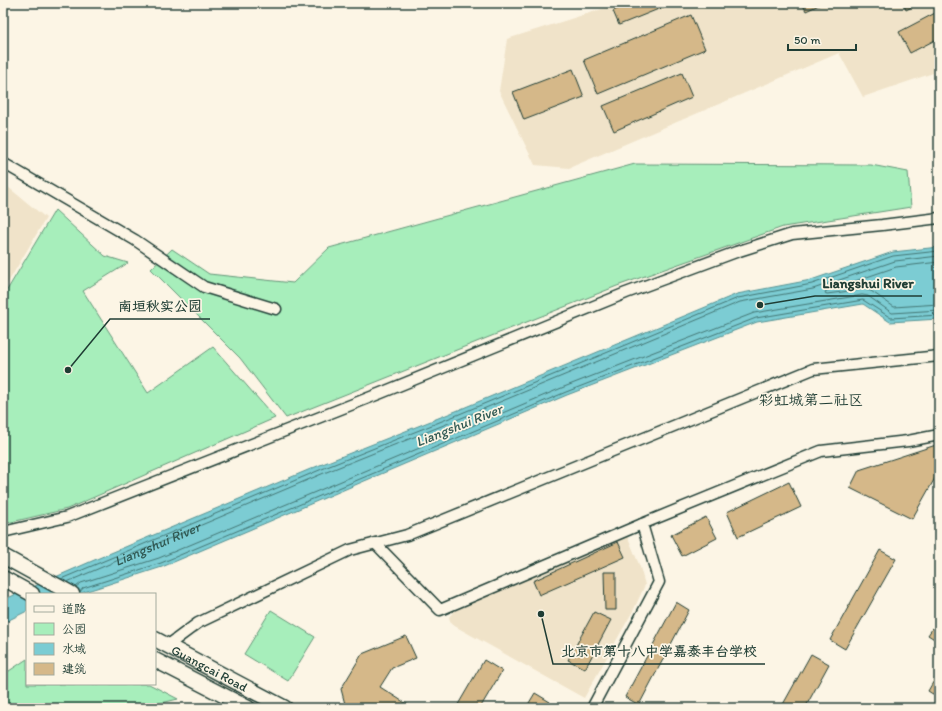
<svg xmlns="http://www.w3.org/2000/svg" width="942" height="711" viewBox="0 0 942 711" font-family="Itim,'LXGW WenKai TC',sans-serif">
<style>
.built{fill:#f0e3c9}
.green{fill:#a7eebb;stroke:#639678}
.water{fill:#7bccd3;stroke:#569393}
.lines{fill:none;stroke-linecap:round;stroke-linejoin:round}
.shore{stroke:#447674;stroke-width:1}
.building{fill:#d5b889;stroke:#1f3d34}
.minor-casing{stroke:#1f3d34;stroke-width:13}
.secondary-casing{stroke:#1f3d34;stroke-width:17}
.minor{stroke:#fcf5e5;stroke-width:10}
.secondary{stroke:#fcf5e5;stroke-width:14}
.labels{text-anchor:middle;stroke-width:3.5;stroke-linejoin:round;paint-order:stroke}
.street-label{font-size:13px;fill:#1f3d34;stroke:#fcf5e5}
.water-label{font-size:14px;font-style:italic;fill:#315a54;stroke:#fcf5e5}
.quarter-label{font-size:15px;fill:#1f3d34;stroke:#fcf5e5}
.leader{fill:none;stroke:#1f3d34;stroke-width:1.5}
.callout-dot{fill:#1f3d34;stroke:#fcf5e5;stroke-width:1.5}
.callout-label{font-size:14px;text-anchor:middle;font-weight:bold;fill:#1f3d34;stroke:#fcf5e5;stroke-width:3.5;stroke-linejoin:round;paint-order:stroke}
</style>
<rect width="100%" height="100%" fill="#fcf5e5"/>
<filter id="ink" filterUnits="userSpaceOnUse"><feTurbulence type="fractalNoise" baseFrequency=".025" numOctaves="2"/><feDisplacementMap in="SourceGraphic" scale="8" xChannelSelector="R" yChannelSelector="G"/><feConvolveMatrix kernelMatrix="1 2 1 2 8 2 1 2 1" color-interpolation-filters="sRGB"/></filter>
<g filter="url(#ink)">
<g class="built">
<polygon points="621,3 939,3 939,71 863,97 839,53 569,168 535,165 499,91 507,39"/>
<polygon points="3,183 46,218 3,291"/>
<polygon points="627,535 640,567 645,585 634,609 584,698 451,624 449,617 454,611"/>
</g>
<g class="green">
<polygon points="635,164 871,165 908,172 911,207 783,227 617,286 286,418 240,358 151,269 172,249 209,274 293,283 329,248"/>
<polygon points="55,210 105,256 128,263 83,291 148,393 213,347 275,418 67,509 3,524 3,297"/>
<polygon points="271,610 315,637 288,681 244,654"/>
<polygon points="27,659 27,684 149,684 178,699 141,708 3,708 3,675"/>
</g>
<polygon class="water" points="939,247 939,319 890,322 863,304 757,322 567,395 162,567 78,594 27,594 27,611 3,623 3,600 99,558 320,465 456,411 737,294 811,280 893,252"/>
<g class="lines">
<g class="shore">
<polyline points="939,262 896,267 826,291 825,293 827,294 864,289 871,291 894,307 939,304"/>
<polyline points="61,579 322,469 457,415 738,298 812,284 893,256 939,251"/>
<path id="s1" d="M 67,582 L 324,473 L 459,419 L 740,302 L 813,289 L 895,261 L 939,256"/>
<polyline points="76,587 81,583 159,558 564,387 754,313 862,295 868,296 892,313 939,310"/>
<polyline points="80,592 83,588 161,563 566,392 756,318 863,300 891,318 939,315"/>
</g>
</g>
<g class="building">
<polygon points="631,3 665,3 666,6 619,25 613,11"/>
<polygon points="802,3 821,3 821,4 806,11"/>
<polygon points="903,3 920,3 906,10"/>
<polygon points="939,11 939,38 910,53 899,32"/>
<polygon points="691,15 705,49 598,94 584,60"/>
<polygon points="573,69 584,97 524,120 513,92"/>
<polygon points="682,73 692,97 614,131 603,106"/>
<polygon points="936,445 939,448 939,471 912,519 850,488 859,470"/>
<polygon points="789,482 801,507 738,537 727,512"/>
<polygon points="706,517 717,538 682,556 671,535"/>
<polygon points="618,542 625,557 539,595 533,581"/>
<polygon points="880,550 896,559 845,649 830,640"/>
<polygon points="604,572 616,572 616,610 605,610"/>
<polygon points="676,602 689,610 639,705 625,697"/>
<polygon points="594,612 611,620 585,669 568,660"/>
<polygon points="939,619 939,642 928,635"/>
<polygon points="406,636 416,658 392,668 380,687 413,708 346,708 341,689 362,654"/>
<polygon points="811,654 829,664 805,708 781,708"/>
<polygon points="484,660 502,671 480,708 456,708"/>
<polygon points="939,672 939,698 928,691"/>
<polygon points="535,693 550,702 547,708 526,708"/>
</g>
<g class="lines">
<defs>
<g id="minor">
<polyline points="3,163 135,240 204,287 276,309"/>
<polyline points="3,532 67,517 381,393 626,293 736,252 792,234 882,225 939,218"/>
<polyline points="375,543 440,610 642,524 821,451 908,441 939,435"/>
<polyline points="167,646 198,623 350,550 407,535 813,369 939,356"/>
<polyline points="592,708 659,582 642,524"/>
</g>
<g id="secondary">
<polyline points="3,556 72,594"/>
<polyline points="3,578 32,594"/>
<path id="s2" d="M 155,639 L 285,708"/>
<polyline points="155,660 248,708"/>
</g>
</defs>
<use href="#minor" class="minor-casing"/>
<use href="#secondary" class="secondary-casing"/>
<use href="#minor" class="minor"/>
<use href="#secondary" class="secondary"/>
</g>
</g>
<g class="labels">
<g class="street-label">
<text dy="5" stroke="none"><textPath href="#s2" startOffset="62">Guangcai Road</textPath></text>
</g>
<g class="water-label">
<text transform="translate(459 425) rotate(-22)" y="5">Liangshui River</text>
<text dy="5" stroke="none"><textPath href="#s1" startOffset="98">Liangshui River</textPath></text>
</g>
<g class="quarter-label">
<text x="811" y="405">彩虹城第二社区</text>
</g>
</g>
<path class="leader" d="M760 305L815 296H922M68 370L110 319H210M541 614L553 664H765"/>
<g class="callout-dot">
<circle cx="760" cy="305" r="4"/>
<circle cx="68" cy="370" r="4"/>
<circle cx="541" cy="614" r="4"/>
</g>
<g class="callout-label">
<text x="868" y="288">Liangshui River</text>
<text x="160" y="311">南垣秋实公园</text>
<text x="659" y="656">北京市第十八中学嘉泰丰台学校</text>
</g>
<rect width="942" height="711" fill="none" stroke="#fcf5e5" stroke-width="16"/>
<rect x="8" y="8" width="926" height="695" fill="none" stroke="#1f3d34" stroke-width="1.5" filter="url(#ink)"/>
<rect x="26" y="593" width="130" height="92" fill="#fcf5e5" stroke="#a4ab9e"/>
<rect x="34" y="606" width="20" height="6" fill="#fcf5e5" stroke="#a4ab9e"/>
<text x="62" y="613" font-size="12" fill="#1f3d34">道路</text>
<rect x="34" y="623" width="20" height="12" fill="#a7eebb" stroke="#a4ab9e"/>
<text x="62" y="633" font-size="12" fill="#1f3d34">公园</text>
<rect x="34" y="643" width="20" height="12" fill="#7bccd3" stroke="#a4ab9e"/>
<text x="62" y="653" font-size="12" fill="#1f3d34">水域</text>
<rect x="34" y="663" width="20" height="12" fill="#d5b889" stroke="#a4ab9e"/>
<text x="62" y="673" font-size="12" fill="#1f3d34">建筑</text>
<path d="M788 44v6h68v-6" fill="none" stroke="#1f3d34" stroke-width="2"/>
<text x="794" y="44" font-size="12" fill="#1f3d34" stroke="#fcf5e5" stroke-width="3" paint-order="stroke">50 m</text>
</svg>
